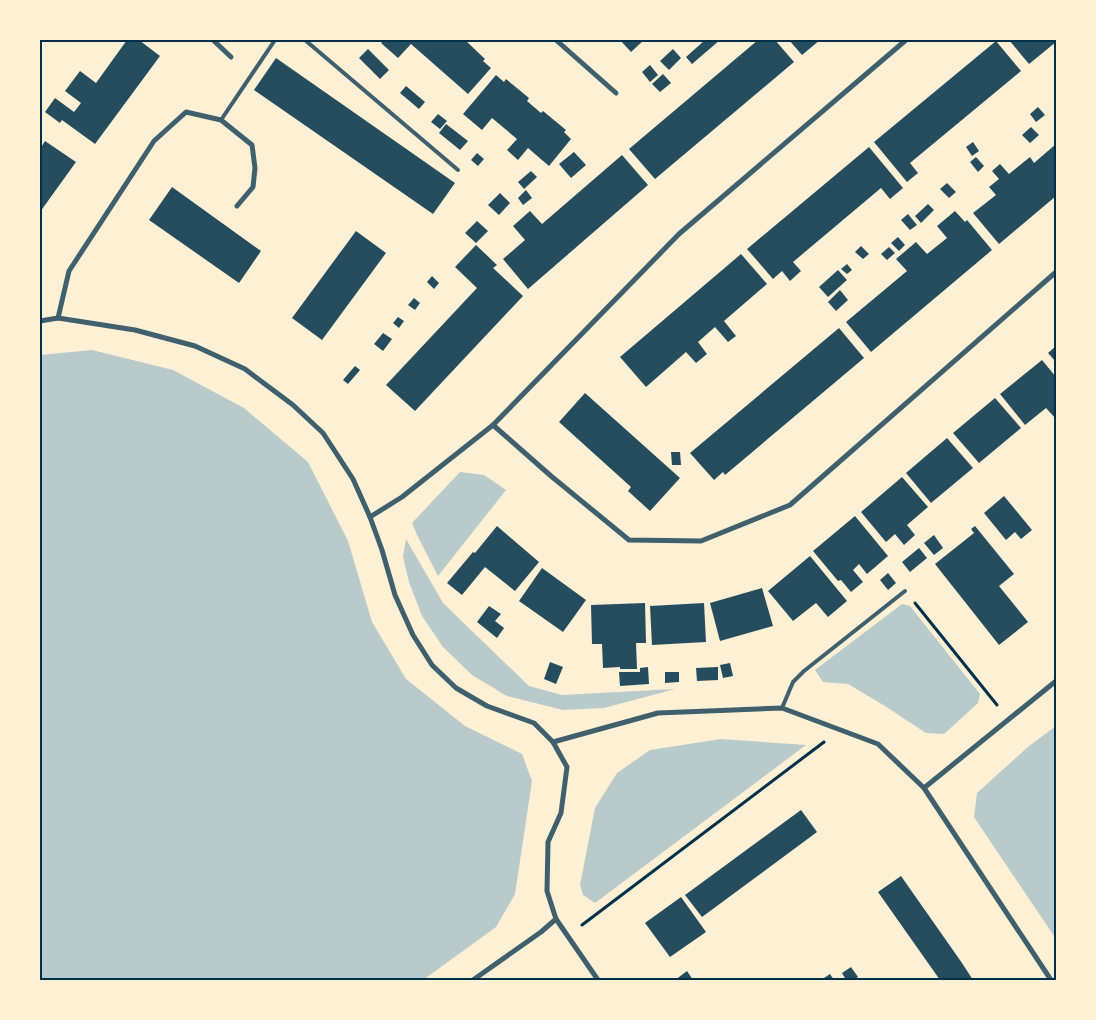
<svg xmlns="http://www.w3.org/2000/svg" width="1096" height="1020" viewBox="0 0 1096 1020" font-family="Roboto,sans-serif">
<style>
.green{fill:#b9caca}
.building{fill:#264d5e}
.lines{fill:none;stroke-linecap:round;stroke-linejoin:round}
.path{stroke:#003049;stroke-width:3}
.service{stroke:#3f606c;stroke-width:4}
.minor{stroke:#3f606c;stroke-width:5}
.neatline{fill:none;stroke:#003049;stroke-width:2}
</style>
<rect width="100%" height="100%" fill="#fdf0d5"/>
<g class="green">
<polygon points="92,350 173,370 244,408 308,462 348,541 372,622 406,679 465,726 522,754 532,781 515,894 496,927 423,980 40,980 40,355"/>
<polygon points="460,472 484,475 506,490 438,576 417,535 412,523"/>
<polygon points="406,539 443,603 529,686 562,695 675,689 604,708 563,710 507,696 472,675 443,647 422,616 409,582 403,557"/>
<polygon points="902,604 910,606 980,694 978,703 944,734 926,733 885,706 848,684 823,682 815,670"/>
<polygon points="1056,726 1056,939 974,817 977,793 1029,746"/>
<polygon points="721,739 806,745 595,903 583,895 580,885 595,808 617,773 650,750"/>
</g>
<g class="building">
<polygon points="127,40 139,40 160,56 95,144 62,120 60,123 45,112 55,98 74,112 81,103 65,91 80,71 96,83"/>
<polygon points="384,40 460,40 462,42 465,40 485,59 483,61 491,68 468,94 411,44 398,58 381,43"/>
<polygon points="620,40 644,40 631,52"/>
<polygon points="705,40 720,40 692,64 686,57"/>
<polygon points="758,40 775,40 794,62 655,179 629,149"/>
<polygon points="789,40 820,40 802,55"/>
<polygon points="1009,40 1056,40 1056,42 1029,64"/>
<polygon points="996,41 1021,71 910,163 918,173 907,182 874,142"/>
<polygon points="368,49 389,70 380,79 359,58"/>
<polygon points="673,49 681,58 669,70 660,61"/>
<polygon points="276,58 455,183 433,214 254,90"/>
<polygon points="650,65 658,75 650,82 642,72"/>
<polygon points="663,74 671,83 660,92 652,84"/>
<polygon points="496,75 504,82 506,79 529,98 527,101 541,113 543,111 566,130 564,132 571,139 549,166 528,148 518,160 507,150 517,139 492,118 482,130 463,114"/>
<polygon points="406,86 425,102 419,109 400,93"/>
<polygon points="1038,107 1045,115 1036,122 1030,114"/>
<polygon points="438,114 447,121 440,129 431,122"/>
<polygon points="446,124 468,141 460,150 439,133"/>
<polygon points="1031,127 1039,135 1030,143 1022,135"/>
<polygon points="45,141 76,162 40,212 40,149"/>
<polygon points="973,142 979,151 972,156 966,147"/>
<polygon points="1056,144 1056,196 999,244 973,213 996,195 989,187 999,179 992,171 1000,164 1009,174 1030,157 1034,163"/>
<polygon points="869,147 903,188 890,199 881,188 793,262 801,271 790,281 782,271 773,279 747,249"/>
<polygon points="574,152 586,165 571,178 559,164"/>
<polygon points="477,153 484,159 478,166 471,160"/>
<polygon points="622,155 648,185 528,289 503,259 525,240 513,226 530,211 542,224"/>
<polygon points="976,157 984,166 978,172 970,162"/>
<polygon points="531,171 537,177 524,189 518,182"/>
<polygon points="947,183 956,192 949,198 940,189"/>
<polygon points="172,187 261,251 239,283 149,220"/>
<polygon points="526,190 532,198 523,205 518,198"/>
<polygon points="500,193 510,203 499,215 488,205"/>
<polygon points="928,204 934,210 921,223 915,216"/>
<polygon points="955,211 965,222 967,220 992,250 871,352 846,322 907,271 896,259 916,242 927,254 947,238 937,226"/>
<polygon points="908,214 917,225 910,230 901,220"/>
<polygon points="477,221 488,231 476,243 465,233"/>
<polygon points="356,231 386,253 322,340 292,318"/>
<polygon points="898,237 905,245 899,251 891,243"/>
<polygon points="476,245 497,265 493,268 523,296 415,411 386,385 477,288 455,267"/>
<polygon points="861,246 869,254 863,259 855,252"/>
<polygon points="889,247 895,253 887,260 881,254"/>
<polygon points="741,254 767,284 724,321 736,336 728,342 715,327 698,342 707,354 696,363 686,352 646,387 620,357"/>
<polygon points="847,264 852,270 847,274 841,269"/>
<polygon points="838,270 847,280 828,297 819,287"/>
<polygon points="432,276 439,283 434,289 427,282"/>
<polygon points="840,290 848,300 836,311 828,302"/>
<polygon points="414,298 420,303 415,310 408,305"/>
<polygon points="398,317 404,321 399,328 393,323"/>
<polygon points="839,328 864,358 725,475 723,472 714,480 690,453"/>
<polygon points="383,333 392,339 383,351 374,344"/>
<polygon points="1056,346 1056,362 1048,353"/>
<polygon points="1042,360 1056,377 1056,419 1046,408 1025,425 1000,394"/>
<polygon points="355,366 360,370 348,384 343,380"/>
<polygon points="585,393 680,478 650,511 628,491 631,487 559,422"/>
<polygon points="995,398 1021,428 979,463 953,433"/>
<polygon points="947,438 973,468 931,503 906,473"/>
<polygon points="671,452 680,452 681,465 672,465"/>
<polygon points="902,477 928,507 907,525 915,535 904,545 895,534 886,542 861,512"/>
<polygon points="1004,496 1032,530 1021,539 1015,532 1006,540 984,513"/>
<polygon points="855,516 888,556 867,574 859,564 853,570 863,582 851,592 841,580 838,581 813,551"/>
<polygon points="497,526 539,562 515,591 485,567 462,595 447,583 473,552 475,553"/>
<polygon points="975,526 1014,574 999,586 1028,622 999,645 935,564 974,533 971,529"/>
<polygon points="934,535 943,548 934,555 924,543"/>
<polygon points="919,548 927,558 910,572 902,562"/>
<polygon points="810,556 847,601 828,617 816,603 793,621 768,591"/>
<polygon points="542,568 586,600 563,632 519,601"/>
<polygon points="888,573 896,583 888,590 880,580"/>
<polygon points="762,588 773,626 720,641 710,603"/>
<polygon points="645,603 646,643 636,643 637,669 620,669 620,667 603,668 602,644 592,644 591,605"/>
<polygon points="704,603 706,642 652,645 650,606"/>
<polygon points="489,606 501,614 495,621 504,628 497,638 477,622"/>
<polygon points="550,662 563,667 556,684 544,679"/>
<polygon points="730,663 733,676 723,678 720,665"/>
<polygon points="648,667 649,684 620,686 619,672 640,672 640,668"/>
<polygon points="718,667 718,680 697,681 696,668"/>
<polygon points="665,672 679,672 679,682 665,683"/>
<polygon points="801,810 817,832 702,917 685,895"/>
<polygon points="901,876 962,963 973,980 940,980 878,892"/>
<polygon points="681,897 706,932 670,957 645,923"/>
<polygon points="851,967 858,977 854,980 846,980 842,973"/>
<polygon points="687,971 693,980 675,980"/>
<polygon points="830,974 834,980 821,980"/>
</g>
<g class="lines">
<g class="path">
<polyline points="915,603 997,705"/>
<polyline points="582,925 824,742"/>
</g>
<g class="service">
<polyline points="305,40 458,170"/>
<polyline points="221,120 275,40"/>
<polyline points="782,708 793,682 804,671 905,591"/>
</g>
<g class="minor">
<polyline points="213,40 231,57"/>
<polyline points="556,40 616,93"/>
<polyline points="58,318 69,271 154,141 186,112 221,120 252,145 255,168 253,187 237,206"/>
<polyline points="40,321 58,318 135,330 195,346 245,369 293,405 323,433 353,479 370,517 382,550 395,595 413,635 432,665 456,688 487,706 534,723 553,742 567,767 561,813 548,842 547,891 556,919 598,980"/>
<polyline points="493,425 551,476 629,540 701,541 790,505 1056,272"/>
<polyline points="370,517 402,497 493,425 679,234 906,40"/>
<polyline points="553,742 658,713 782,708 878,744 924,788 1051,980"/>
<polyline points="924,788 1056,681"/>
<polyline points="473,980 541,932 556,919"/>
</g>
</g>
<rect width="1096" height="1020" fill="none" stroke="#fdf0d5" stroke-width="82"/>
<rect x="41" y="41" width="1014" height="938" class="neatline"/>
</svg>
